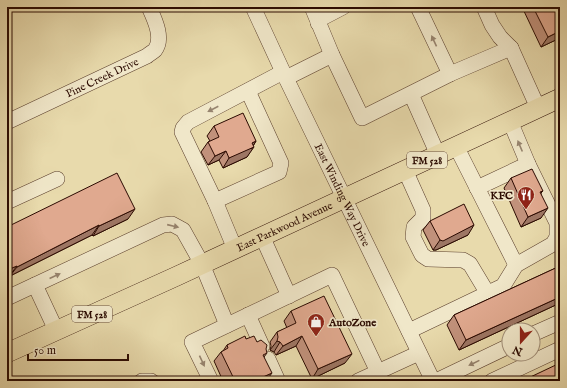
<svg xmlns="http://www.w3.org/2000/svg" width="567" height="388" viewBox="0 0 567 388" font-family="'IM FELL English',serif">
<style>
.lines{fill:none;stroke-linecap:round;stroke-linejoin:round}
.minor-casing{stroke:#5a3e2c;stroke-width:16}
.major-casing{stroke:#2b0a01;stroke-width:20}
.minor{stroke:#f0e7c9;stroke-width:15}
.major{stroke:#e8daac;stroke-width:19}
.wall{fill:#c1917b;stroke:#2b0a01}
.shaded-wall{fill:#9d7664;stroke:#2b0a01}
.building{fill:#e0a98f;stroke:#2b0a01}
.oneway{fill:#97846f}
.labels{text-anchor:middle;stroke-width:3.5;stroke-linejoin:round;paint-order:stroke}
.shield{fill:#f0e7c9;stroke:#664c3d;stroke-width:1}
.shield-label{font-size:10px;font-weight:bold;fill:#2b0a01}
.street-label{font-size:11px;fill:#2b0a01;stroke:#f0e7c9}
.poi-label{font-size:11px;font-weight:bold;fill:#2b0a01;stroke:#f0e7c9;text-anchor:end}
</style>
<rect width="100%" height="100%" fill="#e8daac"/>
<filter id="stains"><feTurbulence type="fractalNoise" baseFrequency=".005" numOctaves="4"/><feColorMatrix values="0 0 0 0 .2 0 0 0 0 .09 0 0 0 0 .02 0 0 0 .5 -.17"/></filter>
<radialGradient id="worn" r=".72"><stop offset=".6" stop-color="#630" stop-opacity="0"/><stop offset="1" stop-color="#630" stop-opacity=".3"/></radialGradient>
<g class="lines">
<defs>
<g id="minor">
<path id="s1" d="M 253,7 L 283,72 L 433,381"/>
<polyline points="312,7 332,55 362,118 450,74 511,48"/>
<polyline points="418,7 450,74"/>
<polyline points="484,7 492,25 500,37 511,48 538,108"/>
<polyline points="318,23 322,18 343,7"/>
<polyline points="286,78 332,55"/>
<polyline points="411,94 438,155"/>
<path id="s2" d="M 7,122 L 147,56 C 149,54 153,52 155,50 C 164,38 154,18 149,7"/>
<polyline points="456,146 516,265"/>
<polyline points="405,170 423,210 423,218 414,227 413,237 422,255 428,259 463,260 470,264 488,294"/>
<polyline points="477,188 528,164"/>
<polyline points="215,201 279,172 281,163 248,91"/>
<polyline points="7,202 57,179"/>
<polyline points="262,236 289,296"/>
<polyline points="235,249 215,201 182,132 183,128 188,122 283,72"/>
<polyline points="35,285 56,330"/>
<polyline points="7,298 163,225 172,224 183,230 202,264 227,325"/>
<polyline points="248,315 262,346"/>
<polyline points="409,331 503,286 516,265 553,244 557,237 557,223 528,164 510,121"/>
<polyline points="533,334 560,322"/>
<polyline points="268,359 278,381"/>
<polyline points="142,381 151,381"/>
<polyline points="211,381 192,342 332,275 378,372"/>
<polyline points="358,381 419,353"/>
<polyline points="436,381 509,346"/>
<polyline points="492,381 560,349"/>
</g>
<g id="major">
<path id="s3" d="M 7,353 L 177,276 L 560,98"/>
</g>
</defs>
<use href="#minor" class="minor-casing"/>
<use href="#major" class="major-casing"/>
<use href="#minor" class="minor"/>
<use href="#major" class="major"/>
</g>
<g class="wall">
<polygon points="522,7 560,7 560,38 541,47"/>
<polygon points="214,126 256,141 247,157 223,168 219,160 208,165 201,152 208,142 210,141 207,136"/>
<polygon points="511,178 543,191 541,193 541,218 521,227 504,188"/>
<polygon points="128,219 93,236 92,235 10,276 10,275 7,227"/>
<polygon points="430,221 468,235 436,250 433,250 423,230"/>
<polygon points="560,266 560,303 459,350 447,325 454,315"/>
<polygon points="291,311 345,363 312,379 296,346 276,355 274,352 270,350 271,346 270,342 277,332 287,328 284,321"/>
<polygon points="246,339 257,342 267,353 264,357 266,381 223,381 214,361 221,352 223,351 227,345"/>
</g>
<g class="shaded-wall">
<polygon points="560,31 560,38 541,47 548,37"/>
<polygon points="256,141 251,149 254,147 247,157 223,168 229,158 252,143"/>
<polygon points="226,151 219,160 208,165 215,156"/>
<polygon points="548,208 541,218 521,227 528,217"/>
<polygon points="135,209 128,219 93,236 99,226"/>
<polygon points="99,225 92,235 10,276 17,267"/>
<polygon points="474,225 468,235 436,250 433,250 440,240"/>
<polygon points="17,266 10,275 7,277 7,270"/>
<polygon points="560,297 560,303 459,350 466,340"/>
<polygon points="302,336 296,346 276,355 283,346"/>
<polygon points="277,341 280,342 274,352 270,350"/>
<polygon points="352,354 345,363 312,379 318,369"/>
<polygon points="272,373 266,381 254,381"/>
</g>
<g class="building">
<polygon points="533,7 560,7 560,31 548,37"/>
<polygon points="243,113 256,141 252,143 254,147 229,158 226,151 215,156 208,142 219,137 214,126"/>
<polygon points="532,169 543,191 540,192 548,208 528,217 511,178"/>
<polygon points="117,173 135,209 99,226 99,225 17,267 17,266 7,270 7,227"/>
<polygon points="464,204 474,225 443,241 440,240 430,221"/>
<polygon points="560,266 560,297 466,340 454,315"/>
<polygon points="324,296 352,354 318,369 302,336 283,346 280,342 277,341 278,337 277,332 296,323 291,311"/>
<polygon points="245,336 246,339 254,336 257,342 261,340 267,345 266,349 267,353 263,355 272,373 254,381 235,381 221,352 228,348 227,345"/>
<polygon points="560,363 560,381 522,381"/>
</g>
<defs><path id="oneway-solid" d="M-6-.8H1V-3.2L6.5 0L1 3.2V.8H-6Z"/></defs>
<g class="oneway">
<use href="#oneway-solid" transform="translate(434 41) rotate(-115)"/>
<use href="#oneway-solid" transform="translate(213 109) rotate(153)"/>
<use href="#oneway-solid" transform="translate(520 146) rotate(-113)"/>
<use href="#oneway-solid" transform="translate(173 226) rotate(13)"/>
<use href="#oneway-solid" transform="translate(55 276) rotate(-25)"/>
<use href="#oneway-solid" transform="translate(202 361) rotate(65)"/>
<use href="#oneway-solid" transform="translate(474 363) rotate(154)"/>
</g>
<defs>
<symbol id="restaurant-pin" viewBox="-11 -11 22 30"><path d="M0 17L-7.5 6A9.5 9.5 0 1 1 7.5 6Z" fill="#8f2418" stroke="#f0e7c9"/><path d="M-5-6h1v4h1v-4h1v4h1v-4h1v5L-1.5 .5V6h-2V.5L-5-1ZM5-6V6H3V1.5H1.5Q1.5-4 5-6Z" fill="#fff"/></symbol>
<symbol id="shop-pin" viewBox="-11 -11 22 30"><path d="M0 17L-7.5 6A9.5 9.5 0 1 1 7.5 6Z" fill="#8f2418" stroke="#f0e7c9"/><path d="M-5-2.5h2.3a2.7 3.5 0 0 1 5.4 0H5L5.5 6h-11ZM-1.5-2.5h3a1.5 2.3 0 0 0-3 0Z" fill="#fff"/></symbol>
</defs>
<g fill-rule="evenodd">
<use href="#restaurant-pin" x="516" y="185" width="20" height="27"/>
<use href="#shop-pin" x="306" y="312" width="20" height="27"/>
</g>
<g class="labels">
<g class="shield">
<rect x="407" y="152" width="40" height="16" rx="3"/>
<rect x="72" y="306" width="40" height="16" rx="3"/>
</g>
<g class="shield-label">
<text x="427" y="164">FM 528</text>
<text x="92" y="318">FM 528</text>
</g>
<g class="street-label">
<text dy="4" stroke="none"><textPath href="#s2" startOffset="105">Pine Creek Drive</textPath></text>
<text dy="4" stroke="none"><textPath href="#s1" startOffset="208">East Winding Way Drive</textPath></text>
<text dy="4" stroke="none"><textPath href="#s3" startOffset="305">East Parkwood Avenue</textPath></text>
</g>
<g class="poi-label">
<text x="513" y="199">KFC</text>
<text x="329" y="326" text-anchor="start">AutoZone</text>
</g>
</g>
<rect width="567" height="388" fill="none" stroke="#e8daac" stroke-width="24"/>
<rect x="8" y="8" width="551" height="372" fill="none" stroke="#2b0a01" stroke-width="2"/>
<rect x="12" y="12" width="543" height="364" fill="none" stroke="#2b0a01"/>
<g transform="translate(521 342) rotate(201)"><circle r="19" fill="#f0e7c9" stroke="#a18f79"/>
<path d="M0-3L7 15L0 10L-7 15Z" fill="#8f2418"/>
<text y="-6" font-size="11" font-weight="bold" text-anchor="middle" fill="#2b0a01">N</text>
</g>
<path d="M28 354v6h100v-6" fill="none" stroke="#2b0a01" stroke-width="2"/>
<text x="34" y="354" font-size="12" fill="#2b0a01" stroke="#f0e7c9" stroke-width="3" paint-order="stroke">50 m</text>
<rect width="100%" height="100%" filter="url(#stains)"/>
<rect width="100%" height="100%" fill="url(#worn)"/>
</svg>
